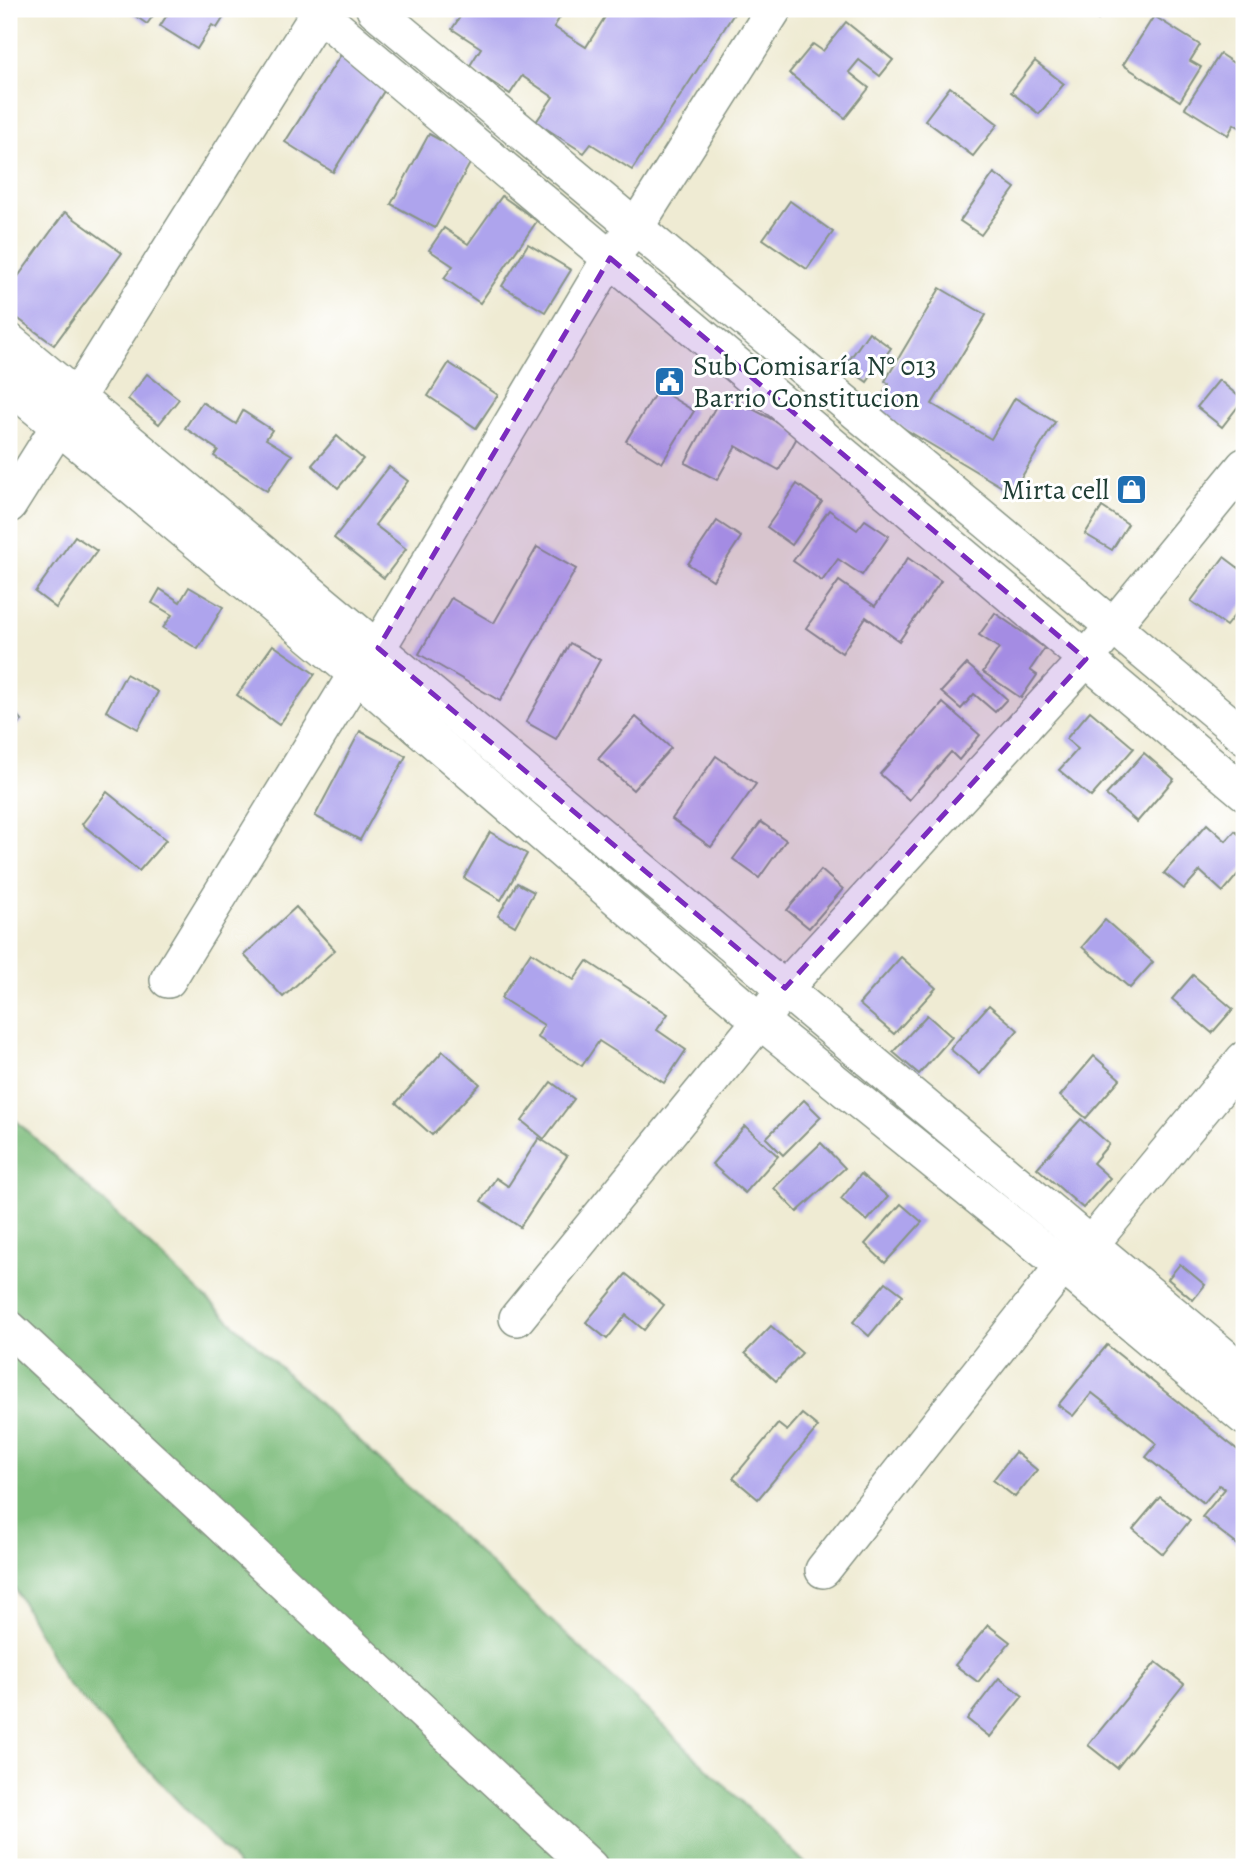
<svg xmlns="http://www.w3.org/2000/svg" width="1253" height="1876" viewBox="0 0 1253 1876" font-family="Alegreya,serif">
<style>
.forest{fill:#7dbc7c;stroke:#4e7c58;stroke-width:2}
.building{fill:#aea4ed}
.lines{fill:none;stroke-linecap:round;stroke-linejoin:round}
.minor-casing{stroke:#879484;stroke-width:38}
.minor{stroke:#fff;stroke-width:35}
.marked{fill:#7b2cbf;fill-opacity:0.2;stroke:#7b2cbf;stroke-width:5;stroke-dasharray:14 9;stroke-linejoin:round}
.labels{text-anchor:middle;stroke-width:6;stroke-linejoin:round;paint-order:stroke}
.poi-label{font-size:28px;fill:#1f3d34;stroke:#fff;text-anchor:start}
</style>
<rect width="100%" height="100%" fill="#fff"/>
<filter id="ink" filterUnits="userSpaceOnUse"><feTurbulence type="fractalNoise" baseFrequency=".0143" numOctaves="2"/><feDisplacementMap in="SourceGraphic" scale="14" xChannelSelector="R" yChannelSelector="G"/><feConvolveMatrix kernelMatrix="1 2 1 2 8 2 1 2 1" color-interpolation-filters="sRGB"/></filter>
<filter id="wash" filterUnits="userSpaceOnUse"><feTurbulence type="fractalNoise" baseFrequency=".00686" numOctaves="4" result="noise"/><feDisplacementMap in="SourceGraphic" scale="28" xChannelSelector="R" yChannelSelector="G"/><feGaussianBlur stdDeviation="1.57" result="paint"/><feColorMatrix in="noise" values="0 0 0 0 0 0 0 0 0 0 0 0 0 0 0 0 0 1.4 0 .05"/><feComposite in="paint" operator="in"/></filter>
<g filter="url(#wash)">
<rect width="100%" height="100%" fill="#efebd3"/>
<polygon class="forest" points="9,1114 649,1712 809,1867 240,1867 63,1679 9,1577"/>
<g id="blocks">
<g class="building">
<polygon points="125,9 158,9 147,24"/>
<polygon points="171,9 229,9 217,28 212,25 197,49 160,26"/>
<polygon points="460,9 565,9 554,27 586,47 610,9 737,9 632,170 591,144 584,153 536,122 553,97 522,76 510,94 469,67 481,48 452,29 464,11"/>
<polygon points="1082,9 1107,9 1098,20"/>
<polygon points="1154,16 1200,45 1190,61 1201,67 1180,101 1123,65"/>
<polygon points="846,22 893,60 880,76 859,60 849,72 869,88 845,118 789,73 813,44 823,51"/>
<polygon points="342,53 389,83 333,172 285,142"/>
<polygon points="1220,54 1244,70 1244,130 1234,124 1228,135 1185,108"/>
<polygon points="1035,61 1064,84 1039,114 1011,92"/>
<polygon points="950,87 998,124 973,156 925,120"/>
<polygon points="429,134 473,158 435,228 391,204"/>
<polygon points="994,173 1015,188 981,235 960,221"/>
<polygon points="502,196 537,221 480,303 444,278 453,266 429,250 444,228 468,244"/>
<polygon points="790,201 833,232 807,269 763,239"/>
<polygon points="65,212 122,253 54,345 9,312 9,289"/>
<polygon points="528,244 571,270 545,312 502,286"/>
<polygon points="940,288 986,315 932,404 991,439 1015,398 1055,422 1012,493 873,410 889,384 885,381"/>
<polygon points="869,332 891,348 867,382 845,366"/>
<polygon points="449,363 498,395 476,428 428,396"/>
<polygon points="147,374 179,399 159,424 128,399"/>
<polygon points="1219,380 1243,400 1222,427 1197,407"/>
<polygon points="658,389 694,411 662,463 626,441"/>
<polygon points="723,393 799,434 779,470 736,446 717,480 685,463"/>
<polygon points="202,402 236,424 243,411 272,430 266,439 292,455 267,491 214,456 218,450 185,428"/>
<polygon points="337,436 363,459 338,488 312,465"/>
<polygon points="389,467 408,481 375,525 406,549 384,578 334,538"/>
<polygon points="797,484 822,502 792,545 767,527"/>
<polygon points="1102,507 1128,524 1112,550 1085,534"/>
<polygon points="829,510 857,530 865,520 889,536 862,575 838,559 822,581 793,561"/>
<polygon points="717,521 741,537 713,580 688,564"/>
<polygon points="75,536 97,551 56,608 35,592"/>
<polygon points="537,547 576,569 500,701 419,654 451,598 494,623"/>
<polygon points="1224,557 1244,572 1244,603 1226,626 1191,601"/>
<polygon points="908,558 941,581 899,641 866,617 842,653 806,628 839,581 875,606"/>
<polygon points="189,587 223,607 198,649 163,628 172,615 152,603 160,589 180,602"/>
<polygon points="995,613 1045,648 1030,670 1037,675 1021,698 983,672 999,648 979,635"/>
<polygon points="570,643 600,660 556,739 526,722"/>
<polygon points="273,645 315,674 279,725 237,695"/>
<polygon points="967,664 1007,699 995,712 974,694 961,709 941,692"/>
<polygon points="126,674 158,692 138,729 106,711"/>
<polygon points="943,703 980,735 959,760 951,752 909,800 880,774"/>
<polygon points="9,706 22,721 9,732"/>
<polygon points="1090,711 1134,748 1091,797 1059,770 1078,749 1066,739"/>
<polygon points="636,717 671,748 633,790 598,759"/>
<polygon points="360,731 406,756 360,840 315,816"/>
<polygon points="1144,753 1174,779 1137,822 1106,795"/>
<polygon points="716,756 756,784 711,847 672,819"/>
<polygon points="107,792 166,840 139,871 82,824"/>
<polygon points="761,822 786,840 759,878 733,859"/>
<polygon points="1207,824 1226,841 1235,831 1244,839 1244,867 1223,892 1200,871 1184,889 1164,873"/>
<polygon points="490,832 527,854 501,900 464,878"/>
<polygon points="821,870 843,889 809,928 787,910"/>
<polygon points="517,883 534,892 515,926 498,916"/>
<polygon points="296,907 335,950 283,997 244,955"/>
<polygon points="1105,920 1153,962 1130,988 1082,947"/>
<polygon points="531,952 574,980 587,961 668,1014 657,1030 686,1050 664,1083 599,1041 582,1066 537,1037 544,1025 501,998"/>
<polygon points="901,957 936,988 894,1034 859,1004"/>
<polygon points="1193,975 1233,1009 1212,1033 1172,999"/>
<polygon points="989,1005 1018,1030 980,1074 950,1049"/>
<polygon points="927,1015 952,1037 919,1074 893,1052"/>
<polygon points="443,1051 480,1084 432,1135 396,1103"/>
<polygon points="1094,1056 1120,1079 1086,1118 1060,1096"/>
<polygon points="551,1082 574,1099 544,1139 522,1121"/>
<polygon points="804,1100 821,1117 783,1155 766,1138"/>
<polygon points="1081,1119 1109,1144 1093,1163 1110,1178 1083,1208 1037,1168"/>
<polygon points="745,1126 778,1156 745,1193 712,1164"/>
<polygon points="539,1138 567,1156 520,1227 481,1201 496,1178 508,1186"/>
<polygon points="821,1143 845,1168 797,1212 774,1188"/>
<polygon points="861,1174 888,1197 867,1221 841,1199"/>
<polygon points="901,1204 922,1222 885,1263 865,1244"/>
<polygon points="1180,1264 1205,1285 1193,1300 1168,1279"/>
<polygon points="626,1274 664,1305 644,1330 626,1315 607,1339 586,1322"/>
<polygon points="886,1282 903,1295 869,1336 853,1322"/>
<polygon points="771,1326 802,1353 776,1381 745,1353"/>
<polygon points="1107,1345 1244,1455 1244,1550 1202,1517 1225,1489 1219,1485 1204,1503 1146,1457 1157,1444 1092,1393 1073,1416 1058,1405"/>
<polygon points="802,1414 818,1427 758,1499 733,1478 778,1424 787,1431"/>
<polygon points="1015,1452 1037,1470 1015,1497 993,1480"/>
<polygon points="1160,1497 1190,1520 1163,1554 1133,1529"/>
<polygon points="988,1625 1010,1642 978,1682 955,1665"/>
<polygon points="1156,1662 1184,1684 1117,1768 1088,1745"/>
<polygon points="999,1678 1023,1696 990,1737 967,1719"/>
</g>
</g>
</g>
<g filter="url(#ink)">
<use href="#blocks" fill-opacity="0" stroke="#879484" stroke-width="2"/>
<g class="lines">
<defs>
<g id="minor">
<polyline points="314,9 1244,792"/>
<polyline points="374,9 1244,736"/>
<polyline points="9,341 1244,1373"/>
<polyline points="9,385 356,674 760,1021 1063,1266 1244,1417"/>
<polyline points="9,505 321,9"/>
<polyline points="168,980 356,674 378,648 610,258 636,227 774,9"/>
<polyline points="517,1318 760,1021 785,988 1086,659 1244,466"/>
<polyline points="9,1328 590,1867"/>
<polyline points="823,1570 1063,1266 1091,1244 1244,1059"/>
</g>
</defs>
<use href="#minor" class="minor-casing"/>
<use href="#minor" class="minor"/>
</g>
</g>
<path class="marked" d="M 610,258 L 1086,659 L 785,988 L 378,648 Z"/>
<defs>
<symbol id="civic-square" viewBox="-11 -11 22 22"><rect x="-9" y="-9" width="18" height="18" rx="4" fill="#1f6fb2" stroke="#fff"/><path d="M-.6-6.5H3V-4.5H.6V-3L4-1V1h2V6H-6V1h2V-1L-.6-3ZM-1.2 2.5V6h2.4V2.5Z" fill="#fff"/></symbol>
<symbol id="shop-square" viewBox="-11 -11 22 22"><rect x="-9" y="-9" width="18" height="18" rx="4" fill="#1f6fb2" stroke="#fff"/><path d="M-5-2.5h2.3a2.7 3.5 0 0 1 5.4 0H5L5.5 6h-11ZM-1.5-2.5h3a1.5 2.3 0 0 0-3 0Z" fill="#fff"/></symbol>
</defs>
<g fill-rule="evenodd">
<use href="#civic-square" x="652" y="364" width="35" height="35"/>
<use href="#shop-square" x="1114" y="472" width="35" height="35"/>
</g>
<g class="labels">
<g class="poi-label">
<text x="693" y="375">Sub Comisaría N° 013<tspan x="693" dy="32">Barrio Constitucion</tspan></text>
<text x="1109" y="499" text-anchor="end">Mirta cell</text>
</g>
</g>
<rect width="1253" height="1876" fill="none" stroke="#fff" stroke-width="35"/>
</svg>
